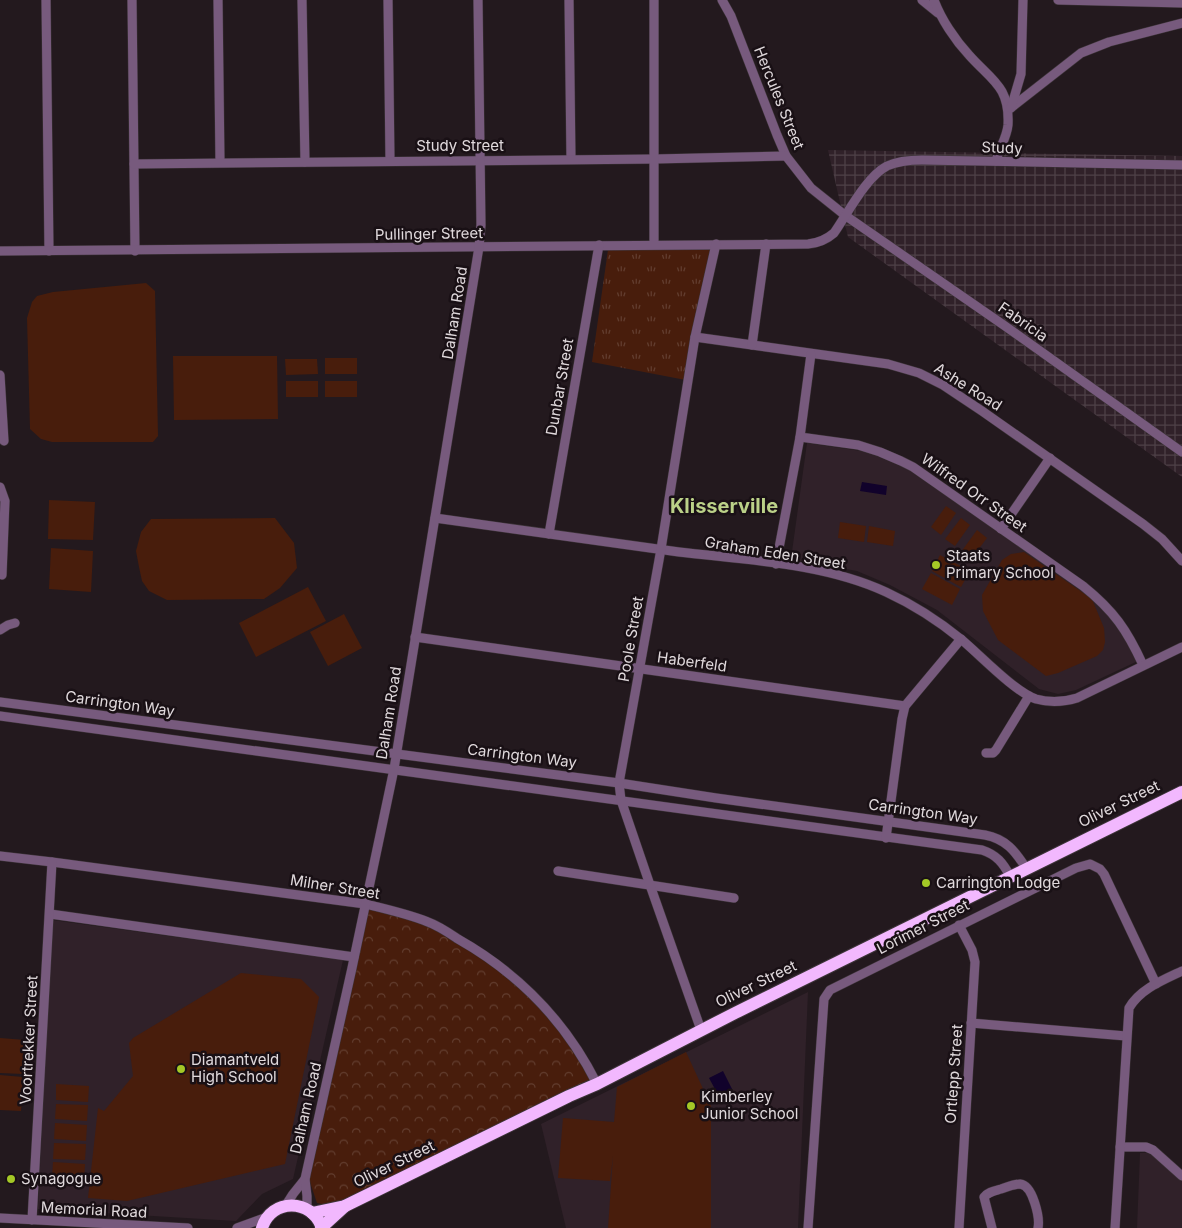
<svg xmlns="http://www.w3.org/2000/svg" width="1182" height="1228" viewBox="0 0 1182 1228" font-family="Inter,sans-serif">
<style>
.built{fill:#302129}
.industrial{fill:url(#industrial-grid)}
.grass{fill:url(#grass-tufts)}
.park{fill:url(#park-crowns)}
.pitch{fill:#481d0c}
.water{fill:#11022b}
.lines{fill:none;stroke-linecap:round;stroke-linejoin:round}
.minor-casing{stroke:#3d3439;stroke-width:10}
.highway-casing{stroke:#3d3439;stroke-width:14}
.minor{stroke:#775a7d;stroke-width:9}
.highway{stroke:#f2b8fe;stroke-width:12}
.poi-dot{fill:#a4c826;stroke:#191015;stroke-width:2}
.labels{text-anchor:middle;stroke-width:5;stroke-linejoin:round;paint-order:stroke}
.street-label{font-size:15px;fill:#e0d9dc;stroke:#191015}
.poi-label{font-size:15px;fill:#e0d9dc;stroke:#191015;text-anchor:start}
.district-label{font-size:20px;font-weight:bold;fill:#bbd188;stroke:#191015}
</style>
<defs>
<pattern id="industrial-grid" width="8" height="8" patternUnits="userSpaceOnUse" patternTransform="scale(1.25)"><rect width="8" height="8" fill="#302129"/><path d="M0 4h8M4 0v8" fill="none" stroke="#4e4147"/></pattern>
<pattern id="grass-tufts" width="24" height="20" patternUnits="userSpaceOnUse" patternTransform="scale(1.25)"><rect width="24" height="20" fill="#481d0c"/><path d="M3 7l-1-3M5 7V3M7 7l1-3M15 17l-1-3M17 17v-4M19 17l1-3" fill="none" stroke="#623d2f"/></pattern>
<pattern id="park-crowns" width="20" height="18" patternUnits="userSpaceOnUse" patternTransform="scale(1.25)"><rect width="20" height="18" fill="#481d0c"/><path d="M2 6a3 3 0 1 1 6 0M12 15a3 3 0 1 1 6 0" fill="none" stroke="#623d2f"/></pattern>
</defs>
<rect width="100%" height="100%" fill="#23191e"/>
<g class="built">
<polygon points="807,443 861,451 915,468 1098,601 1113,617 1140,660 1076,690 1058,694 1039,689 937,610 890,585 857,571 791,559"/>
<polygon points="52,920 343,960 293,1179 262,1194 236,1221 38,1209"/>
<polygon points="808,992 798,1228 566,1228 541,1124"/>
<polygon points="1156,1152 1182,1177 1182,1228 1137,1228 1140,1153"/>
</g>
<polygon class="industrial" points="828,150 1182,156 1182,477 848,237"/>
<polygon class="grass" points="712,248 691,381 592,362 608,250"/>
<polygon class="park" points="366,905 401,913 458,937 540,1002 593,1078 338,1207 317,1203 309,1179"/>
<g class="pitch">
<polygon points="146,283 155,291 158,436 153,442 52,442 41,439 30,429 27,318 32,302 37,296 53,292"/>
<polygon points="173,356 277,356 278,419 174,420"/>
<rect x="325" y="358" width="32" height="16"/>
<polygon points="285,359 317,359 318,374 286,375"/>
<rect x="286" y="381" width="32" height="16"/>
<rect x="325" y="381" width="32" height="16"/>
<polygon points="49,500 95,502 93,540 48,539"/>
<polygon points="946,506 956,513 941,535 931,527"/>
<polygon points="275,518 294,543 297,568 280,588 264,599 167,600 149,591 142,581 139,567 136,551 141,532 151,519"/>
<polygon points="961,518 970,525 955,546 945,539"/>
<polygon points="840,522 866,526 864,542 838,538"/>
<polygon points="869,526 895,531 893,546 867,542"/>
<polygon points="977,530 987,538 971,559 961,552"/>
<polygon points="51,548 93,551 91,592 49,589"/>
<polygon points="1024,552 1092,599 1104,628 1105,642 1103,650 1097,656 1058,673 1046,676 998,640 983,611 982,595 1002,560 1011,554"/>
<polygon points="940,555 970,571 961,587 932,571"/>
<polygon points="931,573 960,589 952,605 922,589"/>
<polygon points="308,587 326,621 256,657 239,623"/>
<polygon points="344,614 362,648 328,666 310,632"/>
<polygon points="241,973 301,979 319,997 285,1164 127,1201 88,1198 98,1108 104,1111 133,1076 129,1043 133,1038"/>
<polygon points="0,1038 25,1040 23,1074 0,1073"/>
<polygon points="686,1052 711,1106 711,1228 608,1228 613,1156 610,1181 558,1178 563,1118 614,1122 617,1087"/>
<polygon points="0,1075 23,1077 21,1111 0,1110"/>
<polygon points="56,1084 89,1086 88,1102 56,1100"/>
<polygon points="56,1104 88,1105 87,1121 55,1119"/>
<polygon points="55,1123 87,1125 86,1141 54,1139"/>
<polygon points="54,1143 86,1144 85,1160 53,1159"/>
<polygon points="53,1162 85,1164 84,1180 52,1178"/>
</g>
<g class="water">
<polygon points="862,482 887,486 886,495 860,491"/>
<polygon points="723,1071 735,1095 722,1102 709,1078"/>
</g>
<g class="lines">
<defs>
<g id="minor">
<polyline points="46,0 49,251"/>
<polyline points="132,0 135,251"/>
<polyline points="218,0 220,162"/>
<polyline points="302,0 305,162"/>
<polyline points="388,0 390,160"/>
<polyline points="569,0 571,159"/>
<polyline points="722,0 731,16 777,135 786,156 811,188 846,216 1005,326 1182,452"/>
<polyline points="922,0 938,13"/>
<path d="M 934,0 C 941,19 955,40 969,55 C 991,80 1010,86 1008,125 C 1007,137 999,149 996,161"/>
<polyline points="1058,0 1182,3"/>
<polyline points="1012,107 1081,53 1109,42 1182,23"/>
<polyline points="1011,108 1021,74 1023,0"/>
<polyline points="134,164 655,159 786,156"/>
<polyline points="654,244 654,0"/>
<path d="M 0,251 L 808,244 C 819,243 826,240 834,233 C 848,213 866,177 887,166 C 898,161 910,160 922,160 L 1182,165"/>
<polyline points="695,337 888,364 919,373 943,385 982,411 1143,524 1162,539 1182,561"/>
<polyline points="752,345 766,244"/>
<polyline points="0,375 4,441"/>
<path d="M 800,437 L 858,445 L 880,452 L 901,461 L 913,467 L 1083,586 C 1114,611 1127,630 1143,665"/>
<polyline points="0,487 5,501 2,575"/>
<path d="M 435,518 C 517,529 598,541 679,552 C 746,560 824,563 886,592 C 912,604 940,622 962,640 C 981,656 1015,692 1036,699 C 1050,703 1064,702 1077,698 L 1182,647"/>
<polyline points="1001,529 1050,458"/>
<polyline points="549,534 599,245"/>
<polyline points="776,564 800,437 811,354"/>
<polyline points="0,630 8,625 15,623"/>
<polyline points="415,637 905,706"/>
<path d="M 0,702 L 619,783 L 716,798 L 985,835 C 1006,839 1015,851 1026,868"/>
<path d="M 0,716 L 982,850 C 997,855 1003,863 1010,876"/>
<polyline points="986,753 993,753 996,750 1029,696"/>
<polyline points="886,838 902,719 905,706 961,639"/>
<path d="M 0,856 L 52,862 L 365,904 C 386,909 408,914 428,922 C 439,926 449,933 458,939 C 518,973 566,1022 597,1084"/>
<polyline points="558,871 734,898"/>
<polyline points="50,914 354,957"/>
<polyline points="959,925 972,950 975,962 959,1228"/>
<polyline points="971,1023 1126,1036"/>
<polyline points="701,1030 650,885 621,800 619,783 661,549 695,337 716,244"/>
<polyline points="1120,1147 1146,1147 1153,1150 1182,1176"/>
<polyline points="286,1205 293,1194 305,1179"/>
<polyline points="307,1208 307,1196 305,1179 352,968 394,769 479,247 481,225 478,0"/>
<polyline points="0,1218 188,1228"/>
<polyline points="32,1220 52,862"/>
<polyline points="237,1228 267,1217"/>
<polyline points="808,1228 824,999 830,990 1076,868 1090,864 1100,869 1104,874 1156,984"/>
<path d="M 992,1228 L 984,1197 C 988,1192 994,1191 1001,1189 C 1007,1187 1014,1184 1020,1184 C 1033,1185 1040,1218 1038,1228"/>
<path d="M 1115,1228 L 1129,1008 C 1140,989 1163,980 1182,971"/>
</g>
<g id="highway">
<polyline points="312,1213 345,1206 569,1096 597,1084 735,1013 1182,792"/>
<path d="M 262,1228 C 271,1198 312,1198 322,1228"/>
<polyline points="321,1228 345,1206"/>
</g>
</defs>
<use href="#minor" class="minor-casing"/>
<use href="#highway" class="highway-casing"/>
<use href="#minor" class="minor"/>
<use href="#highway" class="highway"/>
</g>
<g class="poi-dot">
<circle cx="936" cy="565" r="5"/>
<circle cx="926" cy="883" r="5"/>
<circle cx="181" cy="1069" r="5"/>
<circle cx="691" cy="1106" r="5"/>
<circle cx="11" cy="1179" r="5"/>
</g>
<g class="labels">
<g class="street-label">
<text transform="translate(779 98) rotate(68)" y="5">Hercules Street</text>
<text x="460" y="151">Study Street</text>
<text transform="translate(1002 148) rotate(2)" y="5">Study</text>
<text transform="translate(429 234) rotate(-1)" y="5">Pullinger Street</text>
<text transform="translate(455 313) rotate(-81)" y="5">Dalham Road</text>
<text transform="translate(1023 322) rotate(35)" y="5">Fabricia</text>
<text transform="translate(560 387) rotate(-80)" y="5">Dunbar Street</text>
<text transform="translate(968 387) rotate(32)" y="5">Ashe Road</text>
<text transform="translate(974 493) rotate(35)" y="5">Wilfred Orr Street</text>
<text transform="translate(775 553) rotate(9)" y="5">Graham Eden Street</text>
<text transform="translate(631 639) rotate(-80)" y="5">Poole Street</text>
<text transform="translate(692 662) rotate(8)" y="5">Haberfeld</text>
<text transform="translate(120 704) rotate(8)" y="5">Carrington Way</text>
<text transform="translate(389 713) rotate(-81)" y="5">Dalham Road</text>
<text transform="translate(522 756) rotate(7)" y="5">Carrington Way</text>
<text transform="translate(1119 804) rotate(-26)" y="5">Oliver Street</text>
<text transform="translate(923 812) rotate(8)" y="5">Carrington Way</text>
<text transform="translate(335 887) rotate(9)" y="5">Milner Street</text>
<text transform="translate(923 927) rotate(-27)" y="5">Lorimer Street</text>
<text transform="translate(756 984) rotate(-26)" y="5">Oliver Street</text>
<text transform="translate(29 1040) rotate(-87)" y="5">Voortrekker Street</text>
<text transform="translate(954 1074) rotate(-86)" y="5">Ortlepp Street</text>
<text transform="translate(306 1108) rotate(-77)" y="5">Dalham Road</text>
<text transform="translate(394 1164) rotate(-26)" y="5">Oliver Street</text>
<text transform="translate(94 1210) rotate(3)" y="5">Memorial Road</text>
</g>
<g class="poi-label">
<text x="946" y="561">Staats<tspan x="946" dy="17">Primary School</tspan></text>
<text x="936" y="888">Carrington Lodge</text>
<text x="191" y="1065">Diamantveld<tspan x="191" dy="17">High School</tspan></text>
<text x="701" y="1102">Kimberley<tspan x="701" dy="17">Junior School</tspan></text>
<text x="21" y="1184">Synagogue</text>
</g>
<g class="district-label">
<text x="724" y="513">Klisserville</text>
</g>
</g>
</svg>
